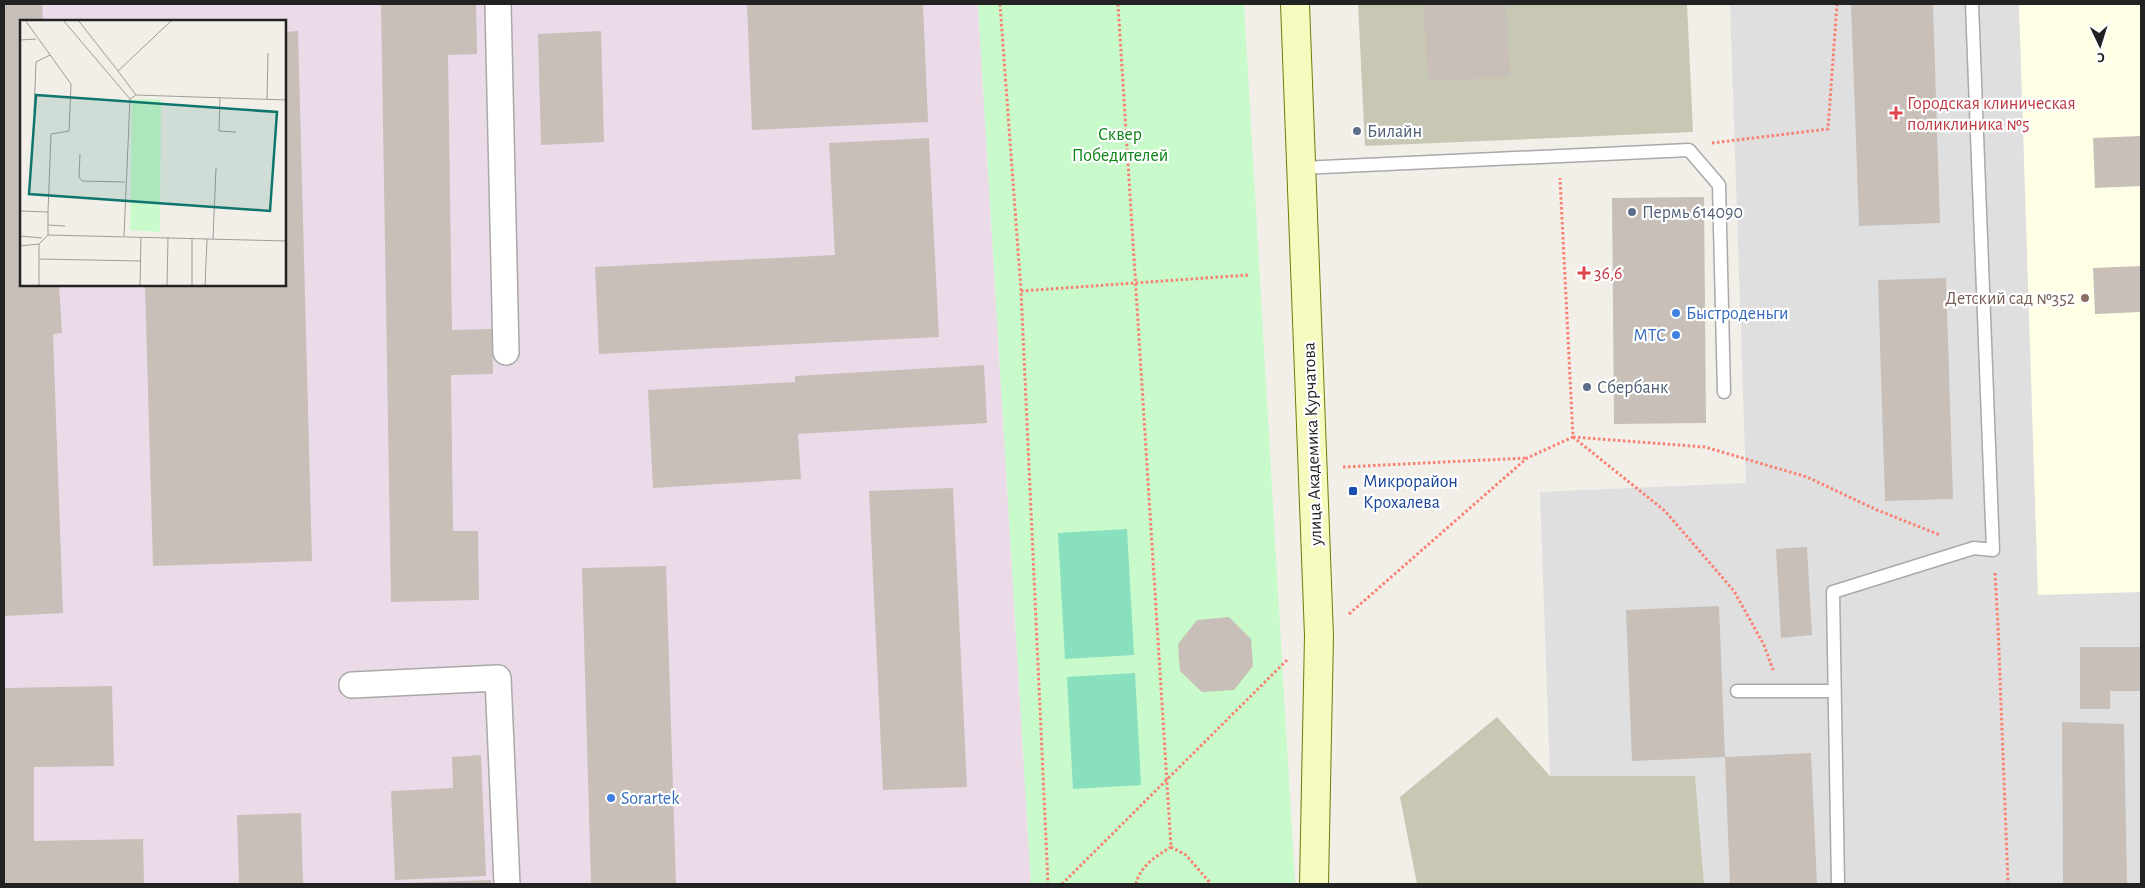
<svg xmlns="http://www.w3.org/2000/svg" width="2145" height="888" viewBox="0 0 2145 888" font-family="'Alegreya Sans',sans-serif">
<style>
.residential{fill:#e0dfdf}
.industrial{fill:#ebdbe8;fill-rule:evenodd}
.education{fill:#ffffe5}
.construction{fill:#c7c7b4}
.park{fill:#c8facc}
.pitch{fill:#88e0be}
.building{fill:#c7bfb8}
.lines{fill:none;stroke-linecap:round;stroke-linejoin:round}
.lane-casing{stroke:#a9a9a9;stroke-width:15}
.street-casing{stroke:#a9a9a9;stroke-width:28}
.secondary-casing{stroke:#707d05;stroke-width:30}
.path{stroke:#fa8072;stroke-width:3;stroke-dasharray:2.5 2.5;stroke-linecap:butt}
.lane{stroke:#fff;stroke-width:12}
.street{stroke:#fff;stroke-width:25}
.secondary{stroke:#f7fabf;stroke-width:28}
.health-dot{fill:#e0444e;stroke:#fff;stroke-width:2}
.service-dot{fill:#5c6f8a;stroke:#fff;stroke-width:2}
.education-dot{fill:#8d6e63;stroke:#fff;stroke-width:2}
.shop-dot{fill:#3f7fe0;stroke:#fff;stroke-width:2}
.transit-dot{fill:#1a4fb4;stroke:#fff;stroke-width:2}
.labels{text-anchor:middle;stroke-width:4.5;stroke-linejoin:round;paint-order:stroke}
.health-label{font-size:18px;fill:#be3a42;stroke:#fff;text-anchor:start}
.service-label{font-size:18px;fill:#4e5e75;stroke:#fff;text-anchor:start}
.park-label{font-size:18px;fill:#0c8416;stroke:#fff}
.education-label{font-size:18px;fill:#785e54;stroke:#fff;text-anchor:end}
.shop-label{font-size:18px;fill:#366cbe;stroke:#fff;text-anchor:start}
.street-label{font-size:18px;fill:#222;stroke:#fff}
.transit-label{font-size:18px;fill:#164399;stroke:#fff;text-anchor:start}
.inset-road{fill:none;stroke:#9f9d99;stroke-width:1}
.view{fill:#0f766e;fill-opacity:0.15;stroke:#0f766e;stroke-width:2.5}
.inset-edge{fill:none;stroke:#222;stroke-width:2.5}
</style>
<rect width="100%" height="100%" fill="#f2efe9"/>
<polygon class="residential" points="1730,4 2141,4 2141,884 1704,884 1695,776 1550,776 1540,492 1746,483"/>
<path class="industrial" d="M 4,4 L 978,4 L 1031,884 L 4,884 ZM 21,21 L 285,21 L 285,285 L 21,285 Z"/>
<polygon class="education" points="2019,4 2141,4 2141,592 2038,595"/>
<g class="construction">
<polygon points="1358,4 1687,4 1693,132 1365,146"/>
<polygon points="1497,717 1550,776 1695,776 1704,884 1417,884 1400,797"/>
</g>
<polygon class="park" points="978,4 1244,4 1295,884 1031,884"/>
<g class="pitch">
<polygon points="1127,529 1134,655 1065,659 1058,533"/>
<polygon points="1135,673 1141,785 1073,789 1067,677"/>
</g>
<g class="building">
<polygon points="4,4 42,4 43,21 21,21 21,285 59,285 62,333 53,334 63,613 4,616"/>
<polygon points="381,4 476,4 477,54 448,55 452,330 492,329 493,374 451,375 453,531 478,531 479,600 391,602"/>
<polygon points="747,4 923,4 928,122 752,130"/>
<polygon points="1424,4 1506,4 1510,77 1428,81"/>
<polygon points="1851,4 1933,4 1940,223 1859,226"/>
<polygon points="298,31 312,561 153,566 145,285 285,285 285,32"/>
<polygon points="601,31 604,142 541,145 538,34"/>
<polygon points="2141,136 2141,186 2095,188 2093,138"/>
<polygon points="929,138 939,337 599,354 595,267 835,255 829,143"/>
<polygon points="1704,197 1706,423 1614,424 1612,198"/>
<polygon points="2141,266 2141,312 2095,314 2093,268"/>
<polygon points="1946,278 1953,499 1885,501 1878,280"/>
<polygon points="984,365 987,423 798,434 801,479 653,488 648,390 795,382 795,376"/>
<polygon points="953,488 967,787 883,790 869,491"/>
<polygon points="1807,547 1812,635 1781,638 1776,549"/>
<polygon points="666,566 676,884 591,884 582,568"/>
<polygon points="1719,606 1725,757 1632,761 1626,610"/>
<polygon points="1229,617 1251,639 1253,666 1234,690 1202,692 1180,671 1178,644 1197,620"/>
<polygon points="2080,647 2141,647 2141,691 2110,691 2110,709 2080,709"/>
<polygon points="112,686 114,766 34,767 34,841 143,839 144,884 4,884 4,688"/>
<polygon points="2062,722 2124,724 2127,884 2063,884"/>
<polygon points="1811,753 1817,884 1730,884 1725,757"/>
<polygon points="481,755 486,876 395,880 391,791 453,788 452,757"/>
<polygon points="301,813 303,884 239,884 237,815"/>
<polygon points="491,880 491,884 404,884 404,883"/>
</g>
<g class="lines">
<defs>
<g id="lane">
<polyline points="1301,168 1689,150 1719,185 1724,392"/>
<polyline points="1737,691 1833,691"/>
<polyline points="1838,884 1833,592 1974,548 1993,550 1972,4"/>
</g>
<g id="street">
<polyline points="498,4 506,352"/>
<polyline points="352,685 498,678 507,884"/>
</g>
<polyline id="secondary" points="1295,4 1319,636 1314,884"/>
</defs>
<use href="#lane" class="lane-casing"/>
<use href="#street" class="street-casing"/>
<use href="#secondary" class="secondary-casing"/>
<g class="path">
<polyline points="1000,4 1021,291 1048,884"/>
<polyline points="1118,4 1171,847"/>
<polyline points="1712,143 1828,129 1837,4"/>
<polyline points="1021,291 1248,275"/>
<polyline points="1573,437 1705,447 1807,477 1877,510 1940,535"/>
<polyline points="1573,437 1665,511 1734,591 1764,645 1773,670"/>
<polyline points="1343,467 1526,458"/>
<polyline points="1995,573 1998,626 2008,884"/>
<polyline points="1349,614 1527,458 1573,437 1560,178"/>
<polyline points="1171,847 1186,855 1211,884"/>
<polyline points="1062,884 1288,659"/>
<path d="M 1136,884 C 1140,866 1156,856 1171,847"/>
</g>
<use href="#lane" class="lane"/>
<use href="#street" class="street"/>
<use href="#secondary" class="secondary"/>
</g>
<g class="health-dot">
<path d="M1893.5 105.5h5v5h5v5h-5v5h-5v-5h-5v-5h5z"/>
<path d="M1581.5 265.5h5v5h5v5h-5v5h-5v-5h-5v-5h5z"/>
</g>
<g class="service-dot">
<circle cx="1357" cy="131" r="5"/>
<circle cx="1632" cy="212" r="5"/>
<circle cx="1587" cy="387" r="5"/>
</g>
<circle class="education-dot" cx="2085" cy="298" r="5"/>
<g class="shop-dot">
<circle cx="1676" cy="313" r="5"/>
<circle cx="1676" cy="335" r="5"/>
<circle cx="611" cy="798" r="5"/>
</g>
<rect class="transit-dot" x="1348" y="486" width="10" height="10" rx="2.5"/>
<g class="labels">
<g class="health-label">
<text x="1907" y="109">Городская клиническая<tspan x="1907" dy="21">поликлиника №5</tspan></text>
<text x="1594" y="279">36,6</text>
</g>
<g class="service-label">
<text x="1367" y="137">Билайн</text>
<text x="1642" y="218">Пермь 614090</text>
<text x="1597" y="393">Сбербанк</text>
</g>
<g class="park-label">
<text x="1120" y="140">Сквер<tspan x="1120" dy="21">Победителей</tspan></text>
</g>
<g class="education-label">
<text x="2075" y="304">Детский сад №352</text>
</g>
<g class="shop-label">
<text x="1686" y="319">Быстроденьги</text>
<text x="1666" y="341" text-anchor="end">МТС</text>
<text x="621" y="804">Sorartek</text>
</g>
<g class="street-label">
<text transform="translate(1312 444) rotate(-92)" y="6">улица Академика Курчатова</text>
</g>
<g class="transit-label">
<text x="1363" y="487">Микрорайон<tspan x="1363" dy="21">Крохалева</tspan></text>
</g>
</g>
<g transform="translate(20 20)">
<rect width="266" height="266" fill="#f2efe9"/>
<path d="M 112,79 L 141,79 L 140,212 L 110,210 Z" fill="#c8facc"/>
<path class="inset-road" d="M 5,0 L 51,64 L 49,111 L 31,114 L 28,192M 43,0 L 110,79M 58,0 L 98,51M 0,20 L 16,19M 116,75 L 98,51 L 152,0M 200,78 L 199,111 L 216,112M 110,79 L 116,75 L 267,80M 247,79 L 248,33M 14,92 L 16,42 L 30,35M 60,134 L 59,157 L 62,161 L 105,162M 0,191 L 28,192 L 28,215M 28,205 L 45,206M 0,216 L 22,218M 104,216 L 110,79M 193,219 L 196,148M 0,226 L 19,224M 19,239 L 121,241M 19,267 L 19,224 L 28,215 L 267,221M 120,267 L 121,217M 147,267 L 148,217M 172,267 L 172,218M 185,267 L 187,219"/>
<path class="view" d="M 16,75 L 257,92 L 250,191 L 9,174 Z"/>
<rect width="266" height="266" class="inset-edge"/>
</g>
<rect width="2145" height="888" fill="none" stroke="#222222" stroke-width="10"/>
<g transform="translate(2100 45) rotate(176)" stroke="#ffffff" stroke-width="4" paint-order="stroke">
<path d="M0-4L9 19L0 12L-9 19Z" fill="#222222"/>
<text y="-8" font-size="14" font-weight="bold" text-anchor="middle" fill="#222222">С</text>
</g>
</svg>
